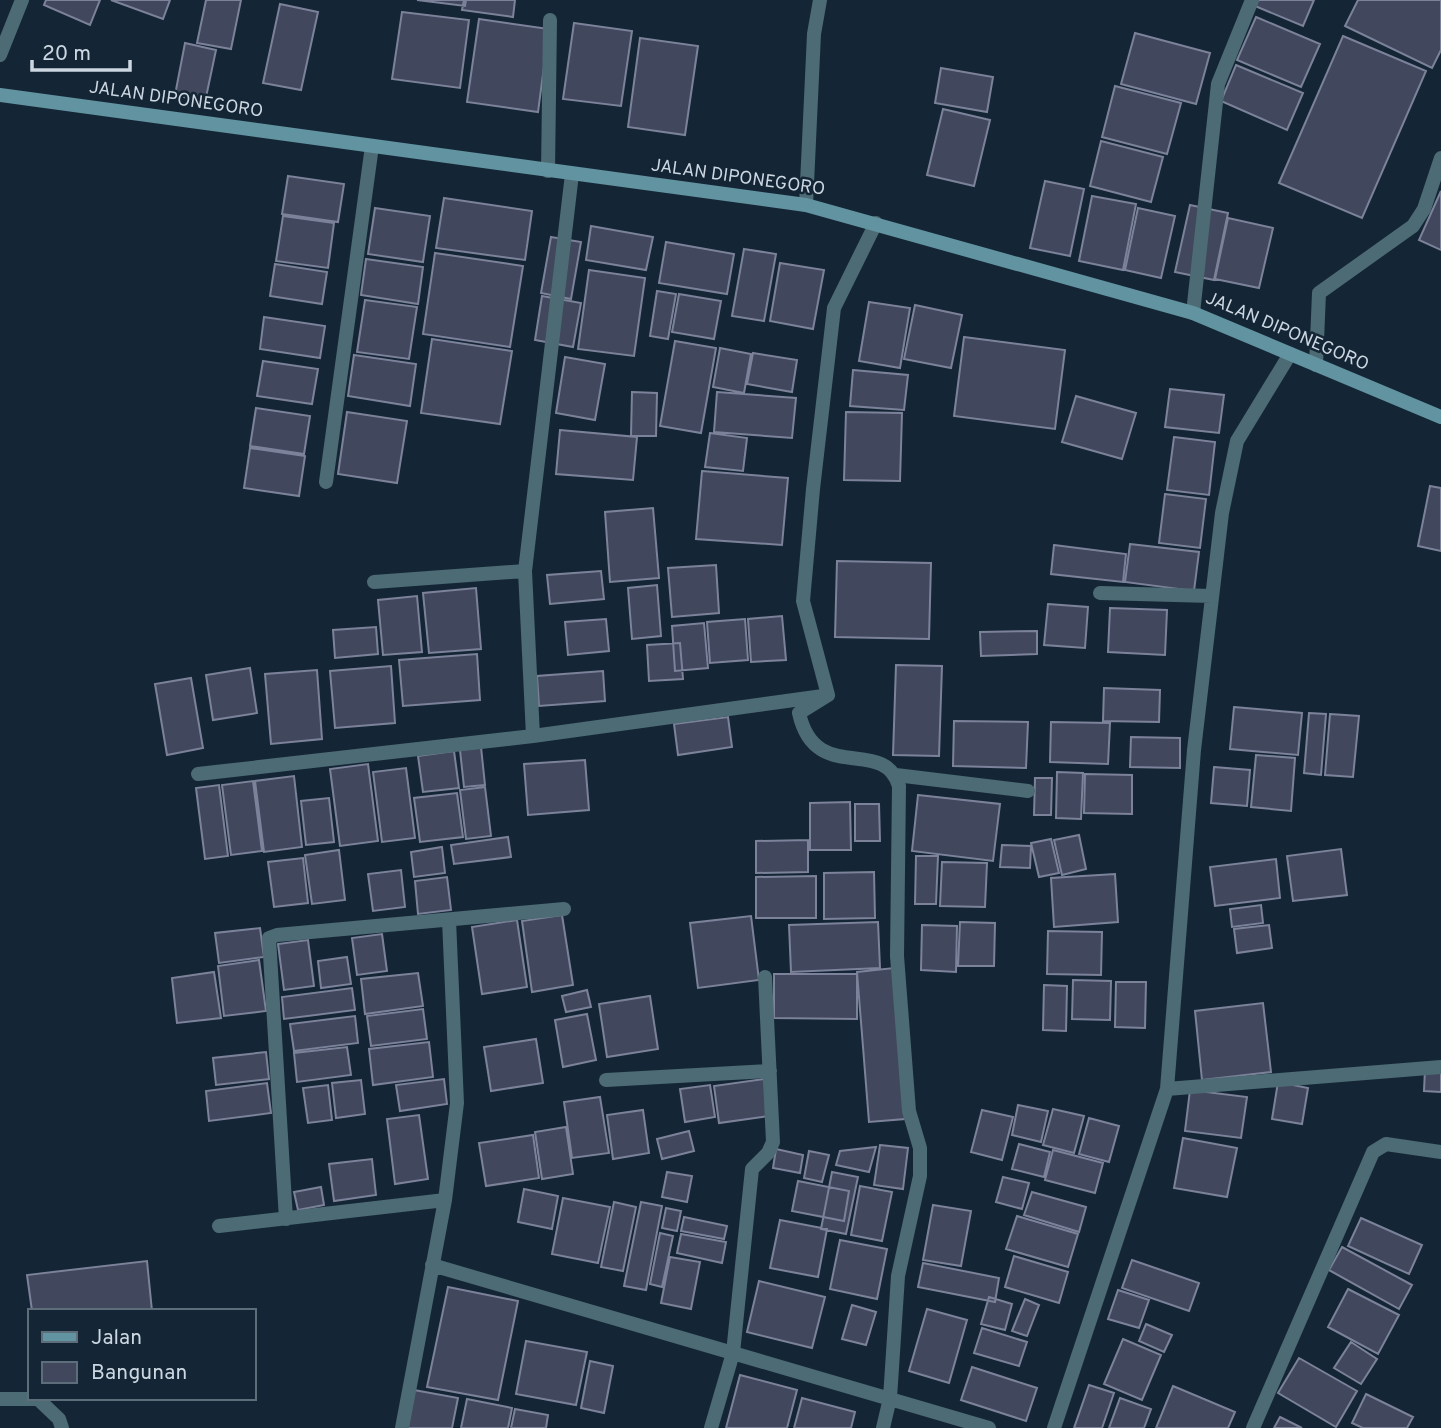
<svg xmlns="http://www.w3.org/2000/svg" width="1441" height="1428" viewBox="0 0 1441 1428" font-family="Overpass,sans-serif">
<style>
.building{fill:#41475d;stroke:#7c829a;stroke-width:2}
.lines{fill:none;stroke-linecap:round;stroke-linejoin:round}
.lane{stroke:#4d6b74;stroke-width:14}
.street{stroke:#4d6b74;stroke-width:14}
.secondary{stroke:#6293a1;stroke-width:14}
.labels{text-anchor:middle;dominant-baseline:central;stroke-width:5;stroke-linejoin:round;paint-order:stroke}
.street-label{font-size:18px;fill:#ccd7e1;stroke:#142635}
</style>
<rect width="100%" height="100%" fill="#142635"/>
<!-- building -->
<path class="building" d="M46,0h54l-10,25 -46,-20z
M111,0h59l-7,19z
M206,0h35l-10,49 -34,-6z
M417,0h49l-1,6z
M464,0h51l-2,17 -51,-7z
M1258,0h56l-11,26 -48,-20z
M1358,0h83v50l-9,18 -87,-42z
M280,4l38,8 -17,78 -38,-7z
M402,12l67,8 -9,68 -68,-9z
M1256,17l64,27 -19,43 -64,-27z
M479,19l70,10 -11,83 -71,-10z
M574,23l58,8 -11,75 -58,-7z
M1135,33l75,20 -14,51 -75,-20z
M1343,36l83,35 -64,147 -83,-35z
M640,38l58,8 -13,89 -57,-8z
M185,43l31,7 -11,52 -30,-7z
M1236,65l67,28 -16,37 -66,-29z
M941,68l52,9 -6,35 -52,-9z
M1115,86l66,17 -14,51 -65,-17z
M943,109l47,11 -16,66 -47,-11z
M1101,141l62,16 -12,45 -61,-16z
M288,176l56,8 -6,38 -56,-8z
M1045,181l39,8 -14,67 -40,-8z
M1441,191v59l-22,-10z
M1092,196l44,8 -13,66 -44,-9z
M444,198l88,13 -7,49 -89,-12z
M1190,205l38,8 -14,67 -39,-8z
M375,208l55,8 -7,46 -55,-8z
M1138,208l37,8 -14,62 -36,-8z
M283,216l51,7 -6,45 -52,-7z
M1228,218l45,10 -14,60 -44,-9z
M591,226l62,11 -7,33 -60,-10z
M551,237l30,5 -10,57 -30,-6z
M666,242l68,12 -7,40 -68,-11z
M744,249l32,5 -12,67 -32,-5z
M435,253l88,13 -13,81 -87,-13z
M366,259l57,8 -5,37 -57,-9z
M780,263l44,7 -11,59 -43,-8z
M275,264l52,8 -5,32 -52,-8z
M589,270l56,8 -11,78 -56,-7z
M657,291l19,3 -8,45 -18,-3z
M679,294l42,7 -7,38 -42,-7z
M542,296l39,7 -8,44 -38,-7z
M365,300l52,7 -8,52 -52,-7z
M869,302l41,6 -10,60 -41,-7z
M915,305l47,10 -11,53 -47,-9z
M264,317l61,9 -5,32 -60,-9z
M964,337l101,13 -10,79 -101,-13z
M432,339l80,12 -12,73 -79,-11z
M675,341l41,7 -15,85 -41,-7z
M720,348l31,6 -7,39 -31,-6z
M753,353l44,7 -5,32 -45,-8z
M354,355l62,9 -6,42 -62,-10z
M565,357l40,7 -10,56 -39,-7z
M263,361l55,8 -6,35 -55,-8z
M853,370l55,5 -4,35 -54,-4z
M1170,389l54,6 -5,38 -54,-6z
M632,392l25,1 -1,43h-25z
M717,392l79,6 -4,40 -78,-6z
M1076,396l60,17 -14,46 -60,-17z
M256,408l54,8 -6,38 -54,-8z
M347,412l60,9 -10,62 -59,-9z
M846,412l56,1 -2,68 -56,-1z
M560,430l77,7 -4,43 -77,-6z
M710,433l37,5 -4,33 -38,-4z
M1174,437l41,5 -6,53 -42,-5z
M250,448l55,8 -6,40 -55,-8z
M702,471l86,7 -6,67 -86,-6z
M1430,486l11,2v63l-23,-5z
M1165,494l41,5 -6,49 -41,-5z
M653,508l6,70 -49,4 -5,-70z
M1130,544l69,8 -5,39 -69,-9z
M1054,545l72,9 -3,28 -72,-8z
M837,561l94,2 -2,76 -94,-2z
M716,565l3,48 -47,4 -4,-49z
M601,571l3,28 -54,5 -3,-29z
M657,585l4,51 -29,3 -4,-51z
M476,588l5,61 -52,4 -6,-60z
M417,596l5,56 -39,3 -5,-55z
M1048,604l40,3 -3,41 -41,-3z
M1110,608l57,2 -2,45 -57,-3z
M782,616l4,44 -35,2 -3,-43z
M606,619l3,32 -41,4 -3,-33z
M745,619l3,41 -38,3 -3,-41z
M704,623l4,45 -33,3 -3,-45z
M376,627l2,27 -43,4 -2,-28z
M1037,631v23l-56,2 -1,-24z
M680,643l3,36 -34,2 -2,-36z
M477,654l3,46 -77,6 -4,-46z
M896,665l46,1 -3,90 -46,-1z
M391,666l4,57 -60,5 -5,-57z
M250,668l7,45 -44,7 -7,-45z
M317,670l5,69 -51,5 -6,-70z
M603,671l2,30 -66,5 -2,-30z
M191,678l12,70 -36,7 -12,-71z
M1104,688l56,2 -1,32 -56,-1z
M1234,707l68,6 -4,42 -68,-6z
M1309,713l17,1 -5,61 -17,-2z
M1330,714l29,2 -6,61 -28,-2z
M728,717l4,30 -54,8 -4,-31z
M954,721l74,1 -2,46 -73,-2z
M1051,722l59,1 -2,41 -58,-2z
M1131,737l49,1v30l-50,-1z
M481,747l4,38 -21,2 -4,-37z
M454,751l5,37 -36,4 -5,-36z
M1256,755l39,3 -4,53 -40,-4z
M585,760l4,50 -61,5 -4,-51z
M368,764l10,77 -38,5 -10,-77z
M1214,767l36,3 -3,36 -36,-3z
M406,768l9,70 -33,4 -9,-70z
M1057,772l26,1 -2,46 -25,-1z
M1085,774l47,1v39l-48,-1z
M294,776l8,71 -38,5 -9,-71z
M1035,778h17l-1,37h-17z
M253,781l9,70 -31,4 -9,-70z
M219,785l9,71 -23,3 -9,-71z
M485,787l6,49 -25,3 -6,-49z
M457,793l6,44 -43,5 -6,-44z
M918,795l82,9 -7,57 -81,-10z
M329,798l5,44 -28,3 -5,-44z
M850,802l1,48h-41v-47z
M855,804h24l1,37h-25z
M1079,835l7,34 -24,6 -8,-35z
M508,837l3,20 -57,7 -3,-19z
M1051,839l8,34 -20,4 -8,-34z
M808,840v32l-52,1v-32z
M1002,845l29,1 -1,22 -30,-1z
M442,847l3,26 -31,4 -3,-25z
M1341,849l6,46 -54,6 -6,-45z
M339,850l6,50 -33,4 -7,-49z
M916,856h22l-2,48h-21z
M303,858l5,45 -34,4 -6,-45z
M1276,859l4,39 -65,8 -5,-39z
M942,862l45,1 -2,44 -45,-1z
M401,870l4,37 -32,4 -5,-37z
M874,872l1,46 -51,1v-46z
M1115,874l3,48 -64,5 -3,-49z
M816,876v42h-60v-41z
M447,877l4,33 -33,4 -3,-33z
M1261,905l2,18 -31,4 -2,-18z
M562,915l11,70 -41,7 -10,-71z
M751,916l8,64 -61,8 -8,-65z
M517,920l10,67 -45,7 -10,-67z
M878,922l2,46 -89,4 -2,-47z
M960,922l35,1 -1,43h-36z
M922,925l35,1 -1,46 -35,-2z
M1269,925l3,23 -35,5 -3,-24z
M260,928l4,29 -45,6 -4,-30z
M1048,931l54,1 -1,43 -54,-1z
M382,934l5,37 -30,4 -5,-37z
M308,940l6,46 -30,4 -6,-46z
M347,957l4,27 -30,4 -3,-27z
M259,960l7,51 -42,5 -6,-50z
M894,968l11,151 -36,3 -12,-150z
M214,972l7,46 -44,5 -5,-45z
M418,973l5,33 -58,8 -4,-35z
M774,974h83v45l-83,-1z
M1073,980l38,1 -1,39 -38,-1z
M1116,982h30l-1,46 -30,-1z
M1044,985l23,1 -1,45 -23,-1z
M352,988l3,22 -71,9 -2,-22z
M587,990l4,17 -25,5 -4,-16z
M650,996l8,53 -51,8 -8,-53z
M1263,1003l8,69 -69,8 -7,-69z
M423,1009l4,30 -56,7 -4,-30z
M587,1014l9,46 -33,7 -8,-47z
M355,1016l3,27 -64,8 -4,-27z
M536,1039l7,44 -52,8 -7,-44z
M429,1042l4,35 -60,8 -4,-36z
M347,1047l4,28 -54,7 -3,-29z
M266,1052l3,27 -53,6 -3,-27z
M1425,1069h16v23l-17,-1z
M444,1079l3,25 -47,7 -4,-26z
M764,1079l5,37 -50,7 -5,-37z
M361,1080l4,34 -29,4 -4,-35z
M1278,1082l30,6 -6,36 -30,-5z
M267,1083l4,30 -62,8 -3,-30z
M328,1085l4,35 -24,3 -5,-35z
M710,1085l5,32 -30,5 -5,-33z
M1190,1090l57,7 -6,41 -56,-7z
M600,1097l9,56 -37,5 -8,-56z
M1018,1105l30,6 -7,31 -29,-7z
M1053,1109l31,7 -10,37 -31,-8z
M643,1110l6,43 -36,6 -6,-44z
M982,1110l31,7 -11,43 -31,-8z
M419,1115l9,64 -33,5 -8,-65z
M1089,1118l30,8 -10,36 -30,-8z
M566,1127l7,47 -31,5 -7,-47z
M689,1131l5,20 -32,8 -5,-20z
M533,1135l6,43 -53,8 -7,-43z
M1183,1138l54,10 -10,49 -53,-9z
M1019,1144l31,8 -6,25 -32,-8z
M880,1145l28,3 -5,41 -29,-4z
M876,1147l-7,25 -33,-7 4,-14z
M776,1149l27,6 -3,18 -27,-5z
M1053,1150l50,13 -8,30 -50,-13z
M809,1151l20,4 -7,27 -18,-4z
M372,1159l4,36 -42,6 -5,-37z
M667,1172l25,4 -5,26 -25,-5z
M832,1172l26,5 -12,57 -25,-5z
M1003,1177l26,6 -7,26 -26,-7z
M798,1181l51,10 -5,30 -52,-10z
M860,1186l32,6 -10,49 -31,-6z
M321,1187l3,18 -26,5 -4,-18z
M524,1189l34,7 -6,33 -34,-7z
M1032,1192l54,15 -7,25 -55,-17z
M563,1198l47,9 -12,56 -46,-9z
M614,1202l22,5 -13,64 -22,-4z
M641,1202l21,4 -16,84 -22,-4z
M933,1205l38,6 -10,55 -38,-6z
M666,1208l15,3 -4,20 -15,-3z
M1017,1216l61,18 -10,33 -62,-18z
M684,1217l43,9 -3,13 -43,-8z
M1361,1218l61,27 -13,29 -61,-28z
M780,1220l47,9 -9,48 -48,-9z
M660,1233l13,3 -11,51 -12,-3z
M681,1234l45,8 -4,21 -45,-10z
M840,1240l47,9 -10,50 -47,-10z
M1342,1247l70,38 -13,24 -70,-39z
M1014,1256l54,16 -9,31 -54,-16z
M670,1257l30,5 -9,47 -30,-6z
M1132,1260l67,23 -10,28 -67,-23z
M147,1261l5,50h-120l-5,-36z
M923,1263l76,15 -4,24 -77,-15z
M759,1281l66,16 -13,51 -65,-16z
M448,1287l70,14 -20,99 -71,-13z
M1348,1289l51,26 -21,39 -50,-27z
M1118,1290l31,10 -10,28 -31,-9z
M989,1297l23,7 -7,26 -24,-6z
M1025,1299l14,6 -12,31 -15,-5z
M852,1305l24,7 -10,33 -24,-6z
M927,1309l40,11 -18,63 -40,-12z
M1146,1324l26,11 -8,17 -25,-11z
M982,1328l45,14 -8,24 -45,-13z
M1123,1339l38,16 -19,45 -38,-16z
M526,1341l61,11 -11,53 -60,-11z
M1351,1342l26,17 -16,25 -27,-16z
M1299,1358l58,33 -21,36 -58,-34z
M590,1361l23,5 -9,47 -23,-5z
M972,1367l65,21 -11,33 -65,-21z
M740,1375l57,15 -10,38h-61z
M1089,1385l25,8 -12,35h-28z
M1173,1386l62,26 -7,16h-72z
M414,1390l44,8 -6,30h-45z
M1366,1394l47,23 -6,11h-44l-11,-5z
M802,1398l53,14 -4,16h-57z
M1120,1398l31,11 -7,19h-35z
M467,1399l45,9 -4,20h-47z
M515,1409l33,6 -2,13h-35z
M1280,1417l22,11h-28z"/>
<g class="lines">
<!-- lane -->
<path class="lane" d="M1316,365l3,-72 94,-67 11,-17 17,-51"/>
<!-- street -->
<path class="street" d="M0,55l22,-55
M548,171l2,-151
M572,174l-47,397 8,165 290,-40
M806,205l8,-171 6,-34
M876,223l-42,85 -21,181 -10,112 25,94 -29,18c16,73 85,22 100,73l-2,170 12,155 11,37v28l-22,100 -8,122 -7,30
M1193,313l25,-229 34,-84
M326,482l46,-336
M374,582l151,-11
M1100,593l112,3
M198,774l335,-38
M896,775l132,16
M606,1080l164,-9
M1167,1089l274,-22
M286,1219l-17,-281 8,-3 287,-26
M219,1226l226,-26
M432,1265l557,163
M0,1399h38l21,20 3,9
M402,1428l43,-228 12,-97 -8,-183
M711,1428l22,-75 19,-184 16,-16 5,-11 -8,-165
M1054,1428l113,-339 27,-339 28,-237 15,-72 53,-87
M1253,1428l120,-276 13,-8 55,8"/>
<!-- secondary -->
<path class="secondary" d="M0,95l806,110 387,108 248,104"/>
</g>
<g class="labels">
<!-- street labels -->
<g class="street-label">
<text transform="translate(176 100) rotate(8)">JALAN DIPONEGORO</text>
<text transform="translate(738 178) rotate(8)">JALAN DIPONEGORO</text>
<text transform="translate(1287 332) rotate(23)">JALAN DIPONEGORO</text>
</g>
</g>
<!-- legend -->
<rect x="28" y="1309" width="228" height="91" fill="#142635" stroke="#5e6d7a" stroke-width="2"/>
<rect x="42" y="1332" width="35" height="10" fill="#6293a1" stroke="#5e6d7a" stroke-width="2"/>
<text x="91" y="1344" font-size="21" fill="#ccd7e1">Jalan</text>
<rect x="42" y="1362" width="35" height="21" fill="#41475d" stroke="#5e6d7a" stroke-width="2"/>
<text x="91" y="1379" font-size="21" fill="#ccd7e1">Bangunan</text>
<!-- scale -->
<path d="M32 60v10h98v-10" fill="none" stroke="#ccd7e1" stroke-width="3.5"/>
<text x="42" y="60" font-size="21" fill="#ccd7e1" stroke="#142635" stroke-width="5" paint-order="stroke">20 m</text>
</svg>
